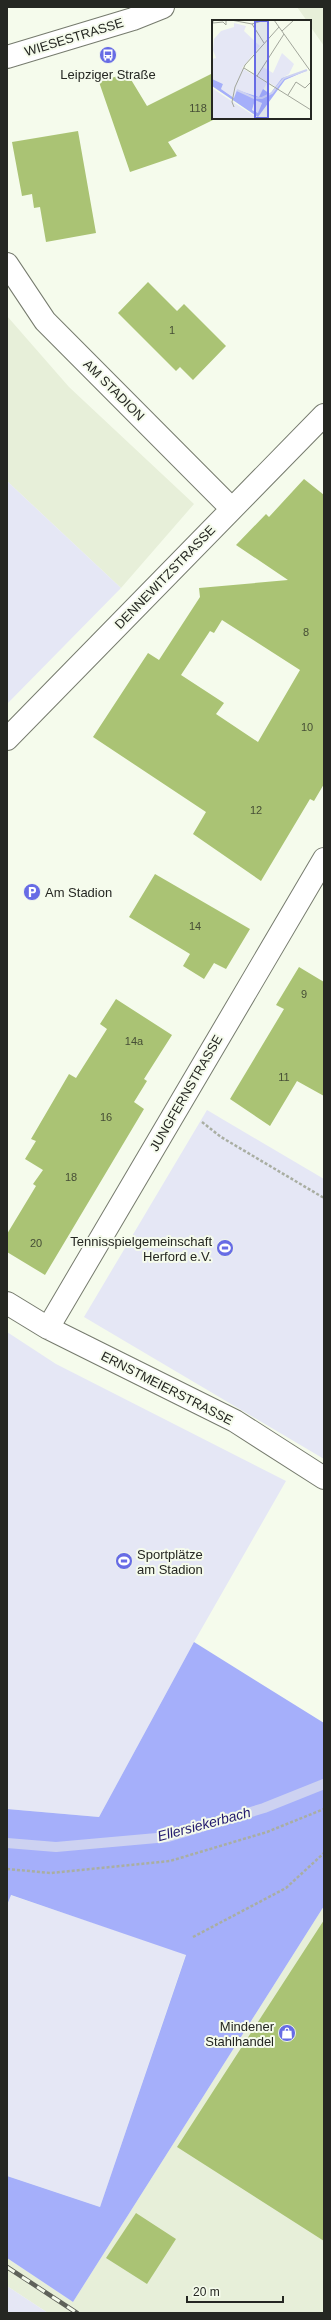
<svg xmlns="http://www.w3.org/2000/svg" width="331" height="2320" viewBox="0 0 331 2320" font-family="Arial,sans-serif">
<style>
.built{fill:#e7efd9}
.green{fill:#e5e7f5}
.forest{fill:#a5affa}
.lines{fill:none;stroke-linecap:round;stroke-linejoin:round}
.stream{stroke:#cdd2f1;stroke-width:10}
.building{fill:#aac374;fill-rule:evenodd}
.minor-casing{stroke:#767b6e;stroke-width:24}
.path{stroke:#a9aea2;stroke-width:2.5;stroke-dasharray:3 2;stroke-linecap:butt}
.minor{stroke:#fff;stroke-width:22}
.rail-casing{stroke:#5f625a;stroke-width:4.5}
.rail{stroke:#f5fbec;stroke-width:3;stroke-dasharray:9;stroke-linecap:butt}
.labels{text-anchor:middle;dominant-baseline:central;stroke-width:4;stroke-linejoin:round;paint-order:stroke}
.number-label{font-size:11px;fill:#464e36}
.street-label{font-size:13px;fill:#252722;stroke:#f5fbec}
.poi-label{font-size:13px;fill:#252722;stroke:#f5fbec;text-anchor:start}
.water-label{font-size:14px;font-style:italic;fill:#221a6e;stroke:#f5fbec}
.inset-river{fill:none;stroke:#cdd2f1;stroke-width:2}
.inset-road{fill:none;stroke:#a2a69b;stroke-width:1}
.view{fill:#676ce5;fill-opacity:0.15;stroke:#676ce5;stroke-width:2}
.inset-edge{fill:none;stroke:#252722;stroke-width:2}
</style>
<rect width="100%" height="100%" fill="#f5fbec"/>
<!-- built -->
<path class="built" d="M297,7h27v39l-14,-20v-5h-3z
M7,316l62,71 125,117 -73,84 -114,-107z
M324,1906v407h-276l-41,-27v-28l66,44z"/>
<!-- green -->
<path class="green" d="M7,481l114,107 -114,116z
M207,1110l117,69v280l-240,-142z
M7,1332l49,32 230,117 -92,161 -95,175 -92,-8z
M10,1895l176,59 -86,253 -93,-31v-271z
M7,2286l41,27h-41z"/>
<!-- forest -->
<path class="forest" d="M194,1642l130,81v183l-251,396 -66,-44v-82l93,31 86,-252 -175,-60 -4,10v-96l92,8z"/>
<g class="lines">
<!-- stream -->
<path class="stream" d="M7,1843l49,4 112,-10 96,-29 60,-24"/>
</g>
<!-- building -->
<path class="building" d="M127,73l20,33 66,-33v47l-45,22 9,14 -47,16 -31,-90z
M78,131l18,102 -50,9 -6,-35 -6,1 -2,-14 -10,2 -10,-54z
M148,282l29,29 7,-7 42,42 -33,34 -13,-13 -4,4 -58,-58z
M304,479l20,16v289l-10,17 -4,-2 -49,82 -68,-47 13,-22 -113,-75 55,-84 11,7 41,-63 -1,-9 89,-8 -52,-35 30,-31 3,3zM222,620l78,50 -42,72 -42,-28 8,-11 -43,-28 29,-44 4,2z
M155,874l95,55 -24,40 -12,-6 -10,16 -21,-13 7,-12 -61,-37z
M299,967l25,15v114l-27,-15 -27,45 -40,-27 54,-90 -8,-4z
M116,999l56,36 -28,44 3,2 -13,21 10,7 -99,166 -38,-23v-18l29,-48 -3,-2 10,-14 -18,-11 11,-18 -5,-2 38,-65 7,4 31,-49 -7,-5z
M324,1920v321l-147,-94z
M136,2213l40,26 -29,45 -41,-26z"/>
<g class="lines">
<!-- minor casing -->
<g class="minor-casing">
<path id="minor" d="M7,57l126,-38 30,-12
M7,264l38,57 187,188
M7,739l317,-324
M7,1303l41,25 187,93 89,57
M48,1328l276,-469"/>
</g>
<!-- path -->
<path class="path" d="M202,1122l19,15 103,61
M7,1869l44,4 119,-12 97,-29 57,-23
M193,1937l93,-49 38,-35"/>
<!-- minor -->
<use href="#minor" class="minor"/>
<!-- rail casing -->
<g class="rail-casing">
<path id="rail" d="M7,2267l70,46"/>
</g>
<!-- rail -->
<use href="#rail" class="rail"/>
</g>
<!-- icons -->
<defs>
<g id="bus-disc" transform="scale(0.9)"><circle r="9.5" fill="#676ce5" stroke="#f5fbec"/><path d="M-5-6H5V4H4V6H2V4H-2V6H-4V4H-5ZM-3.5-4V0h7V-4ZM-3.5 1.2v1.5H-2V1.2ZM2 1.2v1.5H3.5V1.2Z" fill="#fff"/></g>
<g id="parking-disc" transform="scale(0.9)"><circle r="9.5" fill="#676ce5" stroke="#f5fbec"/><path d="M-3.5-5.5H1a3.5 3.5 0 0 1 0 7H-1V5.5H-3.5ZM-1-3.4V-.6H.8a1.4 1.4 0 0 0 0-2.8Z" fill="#fff"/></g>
<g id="stadium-disc" transform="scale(0.9)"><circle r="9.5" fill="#676ce5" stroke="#f5fbec"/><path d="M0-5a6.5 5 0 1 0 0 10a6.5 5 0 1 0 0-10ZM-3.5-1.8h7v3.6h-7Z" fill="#fff"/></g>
<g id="shop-disc" transform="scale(0.9)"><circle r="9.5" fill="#676ce5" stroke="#f5fbec"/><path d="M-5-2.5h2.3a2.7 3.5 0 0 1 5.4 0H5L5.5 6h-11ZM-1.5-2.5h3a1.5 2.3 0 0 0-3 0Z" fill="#fff"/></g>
</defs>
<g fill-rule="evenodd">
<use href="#bus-disc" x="108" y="55"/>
<use href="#parking-disc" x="32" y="892"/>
<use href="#stadium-disc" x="225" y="1248"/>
<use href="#stadium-disc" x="124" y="1561"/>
<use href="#shop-disc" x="287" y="2033"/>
</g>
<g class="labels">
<!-- number labels -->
<g class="number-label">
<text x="198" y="108">118</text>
<text x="172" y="330">1</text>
<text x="306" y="632">8</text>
<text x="307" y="727">10</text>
<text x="256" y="810">12</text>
<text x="195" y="926">14</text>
<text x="304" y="994">9</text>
<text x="134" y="1041">14a</text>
<text x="284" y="1077">11</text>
<text x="106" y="1117">16</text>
<text x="71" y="1177">18</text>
<text x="36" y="1243">20</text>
</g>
<!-- street labels -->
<g class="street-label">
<text transform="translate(74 37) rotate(-17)">WIESESTRASSE</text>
<text transform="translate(114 390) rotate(45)">AM STADION</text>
<text transform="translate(165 577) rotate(-46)">DENNEWITZSTRASSE</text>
<text transform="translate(186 1093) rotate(-60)">JUNGFERNSTRASSE</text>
<text transform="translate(167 1388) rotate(27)">ERNSTMEIERSTRASSE</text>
</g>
<!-- poi labels -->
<g class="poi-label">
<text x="108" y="74" text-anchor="middle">Leipziger Straße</text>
<text x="45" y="892">Am Stadion</text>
<text x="212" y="1241" text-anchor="end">Tennisspielgemeinschaft<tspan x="212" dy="15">Herford e.V.</tspan></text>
<text x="137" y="1554">Sportplätze<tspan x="137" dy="15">am Stadion</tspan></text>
<text x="274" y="2026" text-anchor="end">Mindener<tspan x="274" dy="15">Stahlhandel</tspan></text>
</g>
<!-- water labels -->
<g class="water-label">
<text transform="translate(204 1824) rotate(-15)">Ellersiekerbach</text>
</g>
</g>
<!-- overview -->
<g transform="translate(212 20)">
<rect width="99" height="99" fill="#f5fbec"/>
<path d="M22,3l12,3 -2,5 16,15 -18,22 25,15 -8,14 -22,-7 -2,8 -14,-9 2,-5 -11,-5v-20l4,-1 -3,-8 1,-11 7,-8 13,-4zM70,33l12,11 -5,10 -7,4 -6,9 -18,-11 5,-9 10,6zM0,68l21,14 26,17h-47zM43,80l7,2 -3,11 -7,-3z" fill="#e5e7f5"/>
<path d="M96,50l-23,10 -27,37 -46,-31v-7l11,5 -2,5 13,9 3,-8 22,7 4,-8 7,5 12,-16zM43,80l7,3 -4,10 -6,-3z" fill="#a5affa" fill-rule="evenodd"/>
<path class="inset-river" d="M25,70l17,8h8l10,-5 12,-15 23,-8"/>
<path class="inset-road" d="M1,0v3l10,-1 3,3v-5M19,0l21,4 13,-4M62,0l37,52M40,4l12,19M70,11l12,-11M32,48l67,42M45,56l27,-42M76,75l8,-13 9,6 6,-6M22,87l-2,-5 3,-15 10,-22 34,-38"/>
<path class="view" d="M43,1h13v97h-13z"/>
<rect width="99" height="99" class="inset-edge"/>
</g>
<!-- border -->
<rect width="331" height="2320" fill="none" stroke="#252722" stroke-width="16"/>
<!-- scale -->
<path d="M187 2296v6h96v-6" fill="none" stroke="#252722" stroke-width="2"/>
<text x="193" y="2296" font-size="12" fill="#252722" stroke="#f5fbec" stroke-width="3" paint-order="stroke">20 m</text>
</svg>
